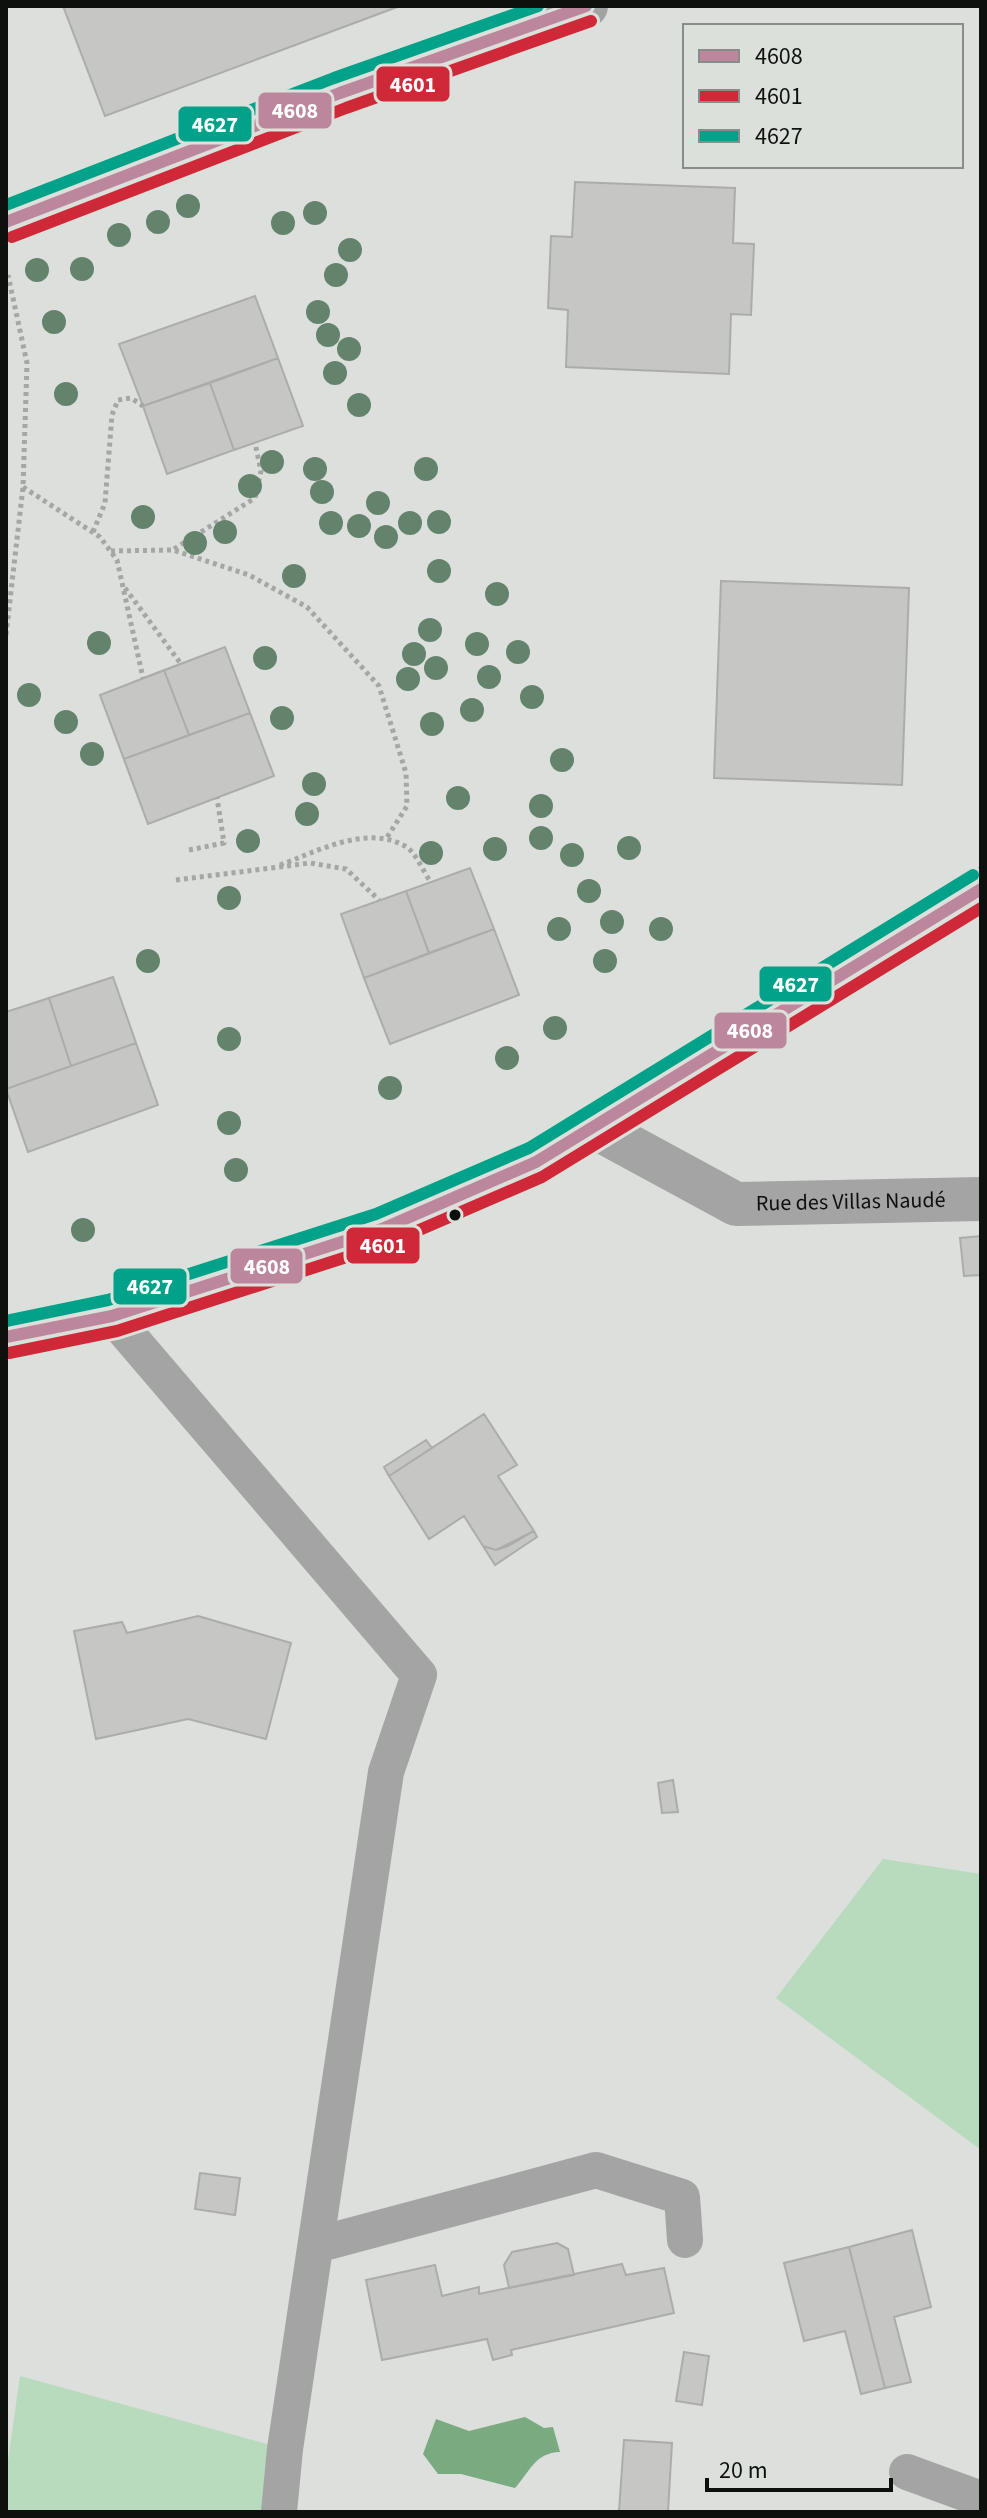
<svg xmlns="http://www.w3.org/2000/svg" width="987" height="2518" viewBox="0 0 987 2518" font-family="'Source Sans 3',sans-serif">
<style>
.green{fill:#b7dbbc}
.water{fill:#79aa80}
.building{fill:#c6c6c5;stroke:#acacac;stroke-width:2}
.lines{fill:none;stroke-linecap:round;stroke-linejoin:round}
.path{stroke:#a5a6a5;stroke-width:5;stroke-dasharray:4 4;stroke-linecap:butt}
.lane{stroke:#a4a4a4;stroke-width:36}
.street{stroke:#a4a4a4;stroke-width:44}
.secondary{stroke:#a2a4a2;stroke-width:44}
.bus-1-casing{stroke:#dbe0db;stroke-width:18}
.bus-2-casing{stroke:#dbe0db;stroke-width:18}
.bus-3-casing{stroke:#dbe0db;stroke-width:18}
.bus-1{stroke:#bc869c;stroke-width:12}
.bus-2{stroke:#cf2939;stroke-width:12}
.bus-3{stroke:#01a289;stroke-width:12}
.tree{fill:#64836c}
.bus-dot{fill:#0e100e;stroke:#dbe0db;stroke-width:3}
.labels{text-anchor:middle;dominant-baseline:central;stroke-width:8;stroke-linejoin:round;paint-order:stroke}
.street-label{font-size:22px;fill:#0e100e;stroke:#dbe0db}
.line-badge{stroke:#dbe0db;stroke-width:3}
.badge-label{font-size:22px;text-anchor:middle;font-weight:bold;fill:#fff}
</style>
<rect width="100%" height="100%" fill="#dcdfdc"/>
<!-- green -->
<path class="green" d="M883,1859l98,15v276l-205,-152z
M20,2376l265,73 -6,63h-273v-37z"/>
<!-- water -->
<path class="water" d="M525,2417l19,11 9,-1 7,25c-25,1 -29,18 -45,36l-54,-14h-23l-15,-20 13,-35 33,12z"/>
<!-- building -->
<path class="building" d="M63,6h337l-295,110z
M575,182l160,6 -2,55 21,1 -3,71 -20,-1 -2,60 -163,-7 2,-57 -20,-2 3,-72 21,1z
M255,296l23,62 -135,48 -24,-62z
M278,358l25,68 -69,24 -24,-67z
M210,383l24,67 -67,24 -24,-68z
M721,581l188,7 -7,197 -188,-7z
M225,647l25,66 -61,22 -25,-65z
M225,647l49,129 -126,48 -48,-129z
M164,670l25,65 -65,24 -24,-64z
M250,713l24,63 -126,48 -24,-65z
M470,868l24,61 -65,24 -23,-62z
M406,891l23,62 -65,25 -23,-64z
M494,929l25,66 -129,49 -26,-66z
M113,977l23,66 -65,23 -22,-68z
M49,998l22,68 -65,23v-77z
M136,1043l22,62 -130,47 -22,-63z
M981,1236v39l-17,1 -4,-38z
M484,1414l33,51 -19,11 36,55 -38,19 -13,-4 -19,-30 -35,23 -40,-63z
M426,1440l6,8 -43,28 -5,-9z
M534,1531l3,6 -42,28 -12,-19 13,4 12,-4z
M198,1616l93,27 -25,96 -78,-20 -92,20 -22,-108 48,-9 5,11z
M673,1780l5,32 -16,1 -4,-30z
M200,2173l40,5 -5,37 -40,-6z
M912,2230l19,77 -37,10 17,65 -26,6 -36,-141z
M557,2243l11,6 6,26 -65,13 -5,-23 8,-13z
M849,2247l36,141 -24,6 -16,-63 -41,10 -20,-78z
M622,2264l4,11 38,-7 10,45 -163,37 1,5 -19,5 -6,-21 -105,21 -16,-80 69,-15 7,31 37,-9v7z
M684,2352l25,4 -7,49 -26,-4z
M624,2440l48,3 -4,69 -49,-1z"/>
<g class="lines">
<!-- path -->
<path class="path" d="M23,487l77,50 17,23 26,118
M93,532l12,-29 7,-88 6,-15 13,-2 12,8
M174,549l81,-51 6,-27 -6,-28
M111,551l62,-1 76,25 58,32 72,79 27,87 1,33 -21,33
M125,588l56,76
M6,635l17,-148 4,-124 -19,-88
M189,850l35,-7 -7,-45
M280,865c36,-13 86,-41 125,-19 10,5 18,25 25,35
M176,880l134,-17 36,6 33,31"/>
<!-- lane -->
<path class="lane" d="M112,1316l307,359 -33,97 -101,677 -6,63
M316,2245l280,-75 86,27 3,43
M907,2472l74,27"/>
<!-- street -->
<path class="street" id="s1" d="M596,1128l140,76 245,-5"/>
<!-- secondary -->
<path class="secondary" d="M6,222l334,-129 246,-87
M6,1337l106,-21 270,-87 154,-67 445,-273"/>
<!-- bus-1 casing -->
<g class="bus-1-casing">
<path id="bus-1" d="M6,222l334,-129 246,-87
M6,1337l106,-21 270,-87 154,-67 445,-273"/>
</g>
<!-- bus-2 casing -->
<g class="bus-2-casing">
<path id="bus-2" d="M12,237l334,-129 245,-87
M9,1353l108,-22 270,-87 155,-67 439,-269"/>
</g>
<!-- bus-3 casing -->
<g class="bus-3-casing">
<path id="bus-3" d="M6,205l328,-127 204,-72
M6,1321l102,-21 268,-86 153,-66 444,-273"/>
</g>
<!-- bus-1 -->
<use href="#bus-1" class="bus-1"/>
<!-- bus-2 -->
<use href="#bus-2" class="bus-2"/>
<!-- bus-3 -->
<use href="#bus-3" class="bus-3"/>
</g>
<!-- trees -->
<g class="tree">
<circle cx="188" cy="206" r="12"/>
<circle cx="315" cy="213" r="12"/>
<circle cx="158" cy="222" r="12"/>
<circle cx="283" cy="223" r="12"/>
<circle cx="119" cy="235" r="12"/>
<circle cx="350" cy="250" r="12"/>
<circle cx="82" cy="269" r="12"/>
<circle cx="37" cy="270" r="12"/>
<circle cx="336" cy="275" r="12"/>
<circle cx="318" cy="312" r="12"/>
<circle cx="54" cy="322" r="12"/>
<circle cx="328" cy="335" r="12"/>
<circle cx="349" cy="349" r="12"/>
<circle cx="335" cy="373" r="12"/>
<circle cx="66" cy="394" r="12"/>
<circle cx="359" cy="405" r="12"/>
<circle cx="272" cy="462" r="12"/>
<circle cx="315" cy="469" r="12"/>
<circle cx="426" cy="469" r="12"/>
<circle cx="250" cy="486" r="12"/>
<circle cx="322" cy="492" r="12"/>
<circle cx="378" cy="503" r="12"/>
<circle cx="143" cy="517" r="12"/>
<circle cx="439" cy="522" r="12"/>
<circle cx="331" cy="523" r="12"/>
<circle cx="410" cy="523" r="12"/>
<circle cx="359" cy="526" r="12"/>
<circle cx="225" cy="532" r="12"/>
<circle cx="386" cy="537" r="12"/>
<circle cx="195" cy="543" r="12"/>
<circle cx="439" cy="571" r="12"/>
<circle cx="294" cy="576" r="12"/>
<circle cx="497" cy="594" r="12"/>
<circle cx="430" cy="630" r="12"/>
<circle cx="99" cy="643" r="12"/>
<circle cx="477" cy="644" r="12"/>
<circle cx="518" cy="652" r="12"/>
<circle cx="414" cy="654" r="12"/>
<circle cx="265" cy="658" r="12"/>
<circle cx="436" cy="668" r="12"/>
<circle cx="489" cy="677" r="12"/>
<circle cx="408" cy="679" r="12"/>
<circle cx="29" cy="695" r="12"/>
<circle cx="532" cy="697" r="12"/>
<circle cx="472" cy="710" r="12"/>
<circle cx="282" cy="718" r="12"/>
<circle cx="66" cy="722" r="12"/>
<circle cx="432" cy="724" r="12"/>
<circle cx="92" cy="754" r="12"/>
<circle cx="562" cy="760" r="12"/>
<circle cx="314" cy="784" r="12"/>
<circle cx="458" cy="798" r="12"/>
<circle cx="541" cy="806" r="12"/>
<circle cx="307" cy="814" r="12"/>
<circle cx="541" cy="838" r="12"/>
<circle cx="248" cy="841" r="12"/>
<circle cx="629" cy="848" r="12"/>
<circle cx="495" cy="849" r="12"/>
<circle cx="431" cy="853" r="12"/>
<circle cx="572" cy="855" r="12"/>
<circle cx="589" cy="891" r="12"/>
<circle cx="229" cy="898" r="12"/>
<circle cx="612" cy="922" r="12"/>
<circle cx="559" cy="929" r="12"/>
<circle cx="661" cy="929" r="12"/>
<circle cx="148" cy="961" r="12"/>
<circle cx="605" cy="961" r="12"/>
<circle cx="555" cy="1028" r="12"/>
<circle cx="229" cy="1039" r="12"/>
<circle cx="507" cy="1058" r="12"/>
<circle cx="390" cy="1088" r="12"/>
<circle cx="229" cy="1123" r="12"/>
<circle cx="236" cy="1170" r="12"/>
<circle cx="83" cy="1230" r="12"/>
</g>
<!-- markers -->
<circle class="bus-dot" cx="455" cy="1215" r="7"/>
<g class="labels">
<!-- street labels -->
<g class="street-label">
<text stroke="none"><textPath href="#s1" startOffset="274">Rue des Villas Naudé</textPath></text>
</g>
</g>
<g class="line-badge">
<rect x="375" y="65" width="76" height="38" rx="8" fill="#cf2939"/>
<rect x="257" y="91" width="76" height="39" rx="8" fill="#bc869c"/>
<rect x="177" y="105" width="76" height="38" rx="8" fill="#01a289"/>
<rect x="758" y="965" width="75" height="38" rx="8" fill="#01a289"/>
<rect x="713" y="1011" width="75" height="39" rx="8" fill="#bc869c"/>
<rect x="345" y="1226" width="76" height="39" rx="8" fill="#cf2939"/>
<rect x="229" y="1247" width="75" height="38" rx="8" fill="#bc869c"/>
<rect x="112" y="1267" width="76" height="39" rx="8" fill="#01a289"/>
</g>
<g class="badge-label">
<text x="413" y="92">4601</text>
<text x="295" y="118">4608</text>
<text x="215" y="132">4627</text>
<text x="796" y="992">4627</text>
<text x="750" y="1038">4608</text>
<text x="383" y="1253">4601</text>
<text x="267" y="1274">4608</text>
<text x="150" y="1294">4627</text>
</g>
<!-- border -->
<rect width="987" height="2518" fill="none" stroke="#0e100e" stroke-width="16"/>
<!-- legend -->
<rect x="683" y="24" width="280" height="144" fill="#dbe0db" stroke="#898d89" stroke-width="2"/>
<rect x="699" y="50" width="40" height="12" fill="#bc869c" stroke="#898d89" stroke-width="2"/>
<text x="755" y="64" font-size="24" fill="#0e100e">4608</text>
<rect x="699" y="90" width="40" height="12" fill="#cf2939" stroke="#898d89" stroke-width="2"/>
<text x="755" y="104" font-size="24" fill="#0e100e">4601</text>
<rect x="699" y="130" width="40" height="12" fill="#01a289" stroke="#898d89" stroke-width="2"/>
<text x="755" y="144" font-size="24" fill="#0e100e">4627</text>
<!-- scale -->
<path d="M707 2478v12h184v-12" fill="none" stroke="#0e100e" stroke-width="4"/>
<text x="719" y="2478" font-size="24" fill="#0e100e" stroke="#dbe0db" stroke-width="6" paint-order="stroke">20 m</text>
</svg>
